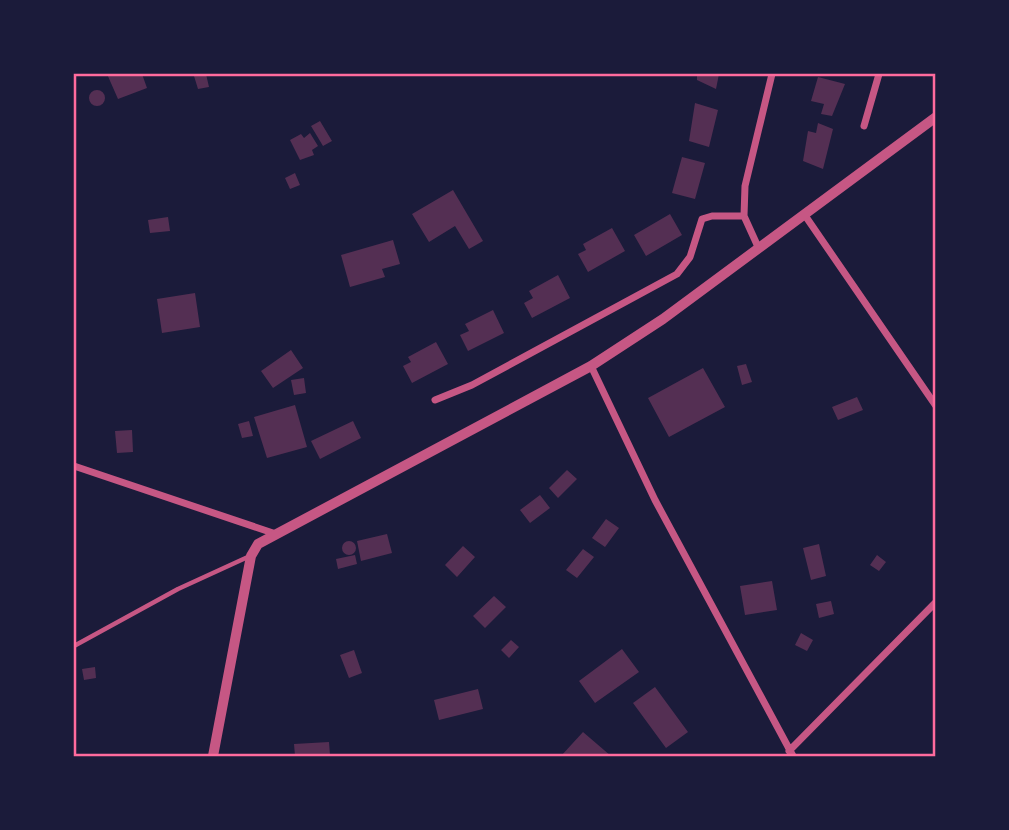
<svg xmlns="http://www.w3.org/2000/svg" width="1009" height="830" viewBox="0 0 1009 830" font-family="Lato,sans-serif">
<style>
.building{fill:#542f53}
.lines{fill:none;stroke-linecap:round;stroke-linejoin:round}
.service{stroke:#c65784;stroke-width:4.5}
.minor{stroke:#c65784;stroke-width:7}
.tertiary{stroke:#c65784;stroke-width:10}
.neatline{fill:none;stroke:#ff6b9d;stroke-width:2.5}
</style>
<rect width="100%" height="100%" fill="#1b1b3a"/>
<!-- building -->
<path class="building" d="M107,74h35l5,14 -29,11z
M206,74l3,13 -11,2 -4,-13z
M697,74h22l-3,15 -19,-9z
M818,77l27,7 -13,32 -11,-2 3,-10 -13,-3z
M89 98a8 8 0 1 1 16 0a8 8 0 1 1-16 0Z
M695,103l23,7 -9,37 -20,-6z
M320,121l12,20 -9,5 -12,-20z
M818,123l15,6 -10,40 -20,-8 5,-30 8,2z
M310,133l8,13 -6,4 2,5 -14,5 -10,-20 11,-6 3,4z
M682,157l23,6 -10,36 -23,-6z
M295,173l5,12 -10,4 -5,-11z
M453,190l30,51 -14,8 -14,-23 -26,16 -17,-28z
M670,214l12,21 -36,21 -12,-21z
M168,217l2,14 -20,2 -2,-13z
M612,228l13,23 -37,21 -10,-18 8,-4 -3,-6z
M393,240l7,24 -18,5 3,8 -35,10 -9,-32z
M558,275l12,23 -38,20 -8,-15 9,-5 -4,-7z
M195,293l5,34 -38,6 -5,-34z
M493,310l11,23 -36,18 -8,-16 9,-4 -4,-7z
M436,342l12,22 -36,19 -9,-17 8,-4 -3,-5z
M291,350l12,18 -30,20 -12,-17z
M746,364l6,18 -10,3 -5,-19z
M703,368l22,39 -56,30 -21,-39z
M304,378l2,15 -12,2 -3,-15z
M857,397l6,13 -25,10 -6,-13z
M295,405l12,42 -40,11 -13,-41z
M249,421l4,15 -11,2 -4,-14z
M353,421l8,17 -41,21 -9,-18z
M132,430l1,22 -16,1 -2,-22z
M567,470l10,9 -19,19 -9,-10z
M540,495l10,13 -20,15 -10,-13z
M606,519l13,9 -14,19 -13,-9z
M387,534l5,19 -31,8 -4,-20z
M342 548a7 7 0 1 1 14 0a7 7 0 1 1-14 0Z
M819,544l7,32 -15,4 -8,-32z
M463,546l12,11 -18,20 -12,-12z
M583,549l11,8 -17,21 -11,-8z
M355,555l2,9 -19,5 -2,-10z
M877,555l9,7 -7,9 -9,-6z
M772,581l5,29 -32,5 -5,-29z
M494,596l12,11 -21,21 -12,-12z
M831,601l3,13 -15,4 -3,-14z
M801,633l12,7 -6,11 -12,-6z
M511,640l8,7 -10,11 -8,-8z
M622,649l17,23 -44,31 -16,-22z
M354,650l8,23 -13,5 -9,-23z
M95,667l1,11 -12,2 -2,-11z
M655,687l33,45 -22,16 -33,-45z
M478,689l5,20 -44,11 -5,-20z
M583,732l28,24h-50z
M329,742l1,13 -35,1 -1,-12z"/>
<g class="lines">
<!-- service -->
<path class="service" d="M74,646l104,-57 72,-33"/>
<!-- minor -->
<path class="minor" d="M864,126l15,-52
M804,214l132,192
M759,249l-15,-33 1,-30 27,-112
M591,366l64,134 138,256
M435,400l37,-15 205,-111 13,-17 12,-38 10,-3h32
M74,466l202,68
M789,751l147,-149"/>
<!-- tertiary -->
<path class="tertiary" d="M213,756l38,-200 7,-12 333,-178 72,-47 273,-202"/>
</g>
<!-- border -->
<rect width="1009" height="830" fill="none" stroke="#1b1b3a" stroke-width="150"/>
<rect x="75" y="75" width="859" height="680" class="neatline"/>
</svg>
